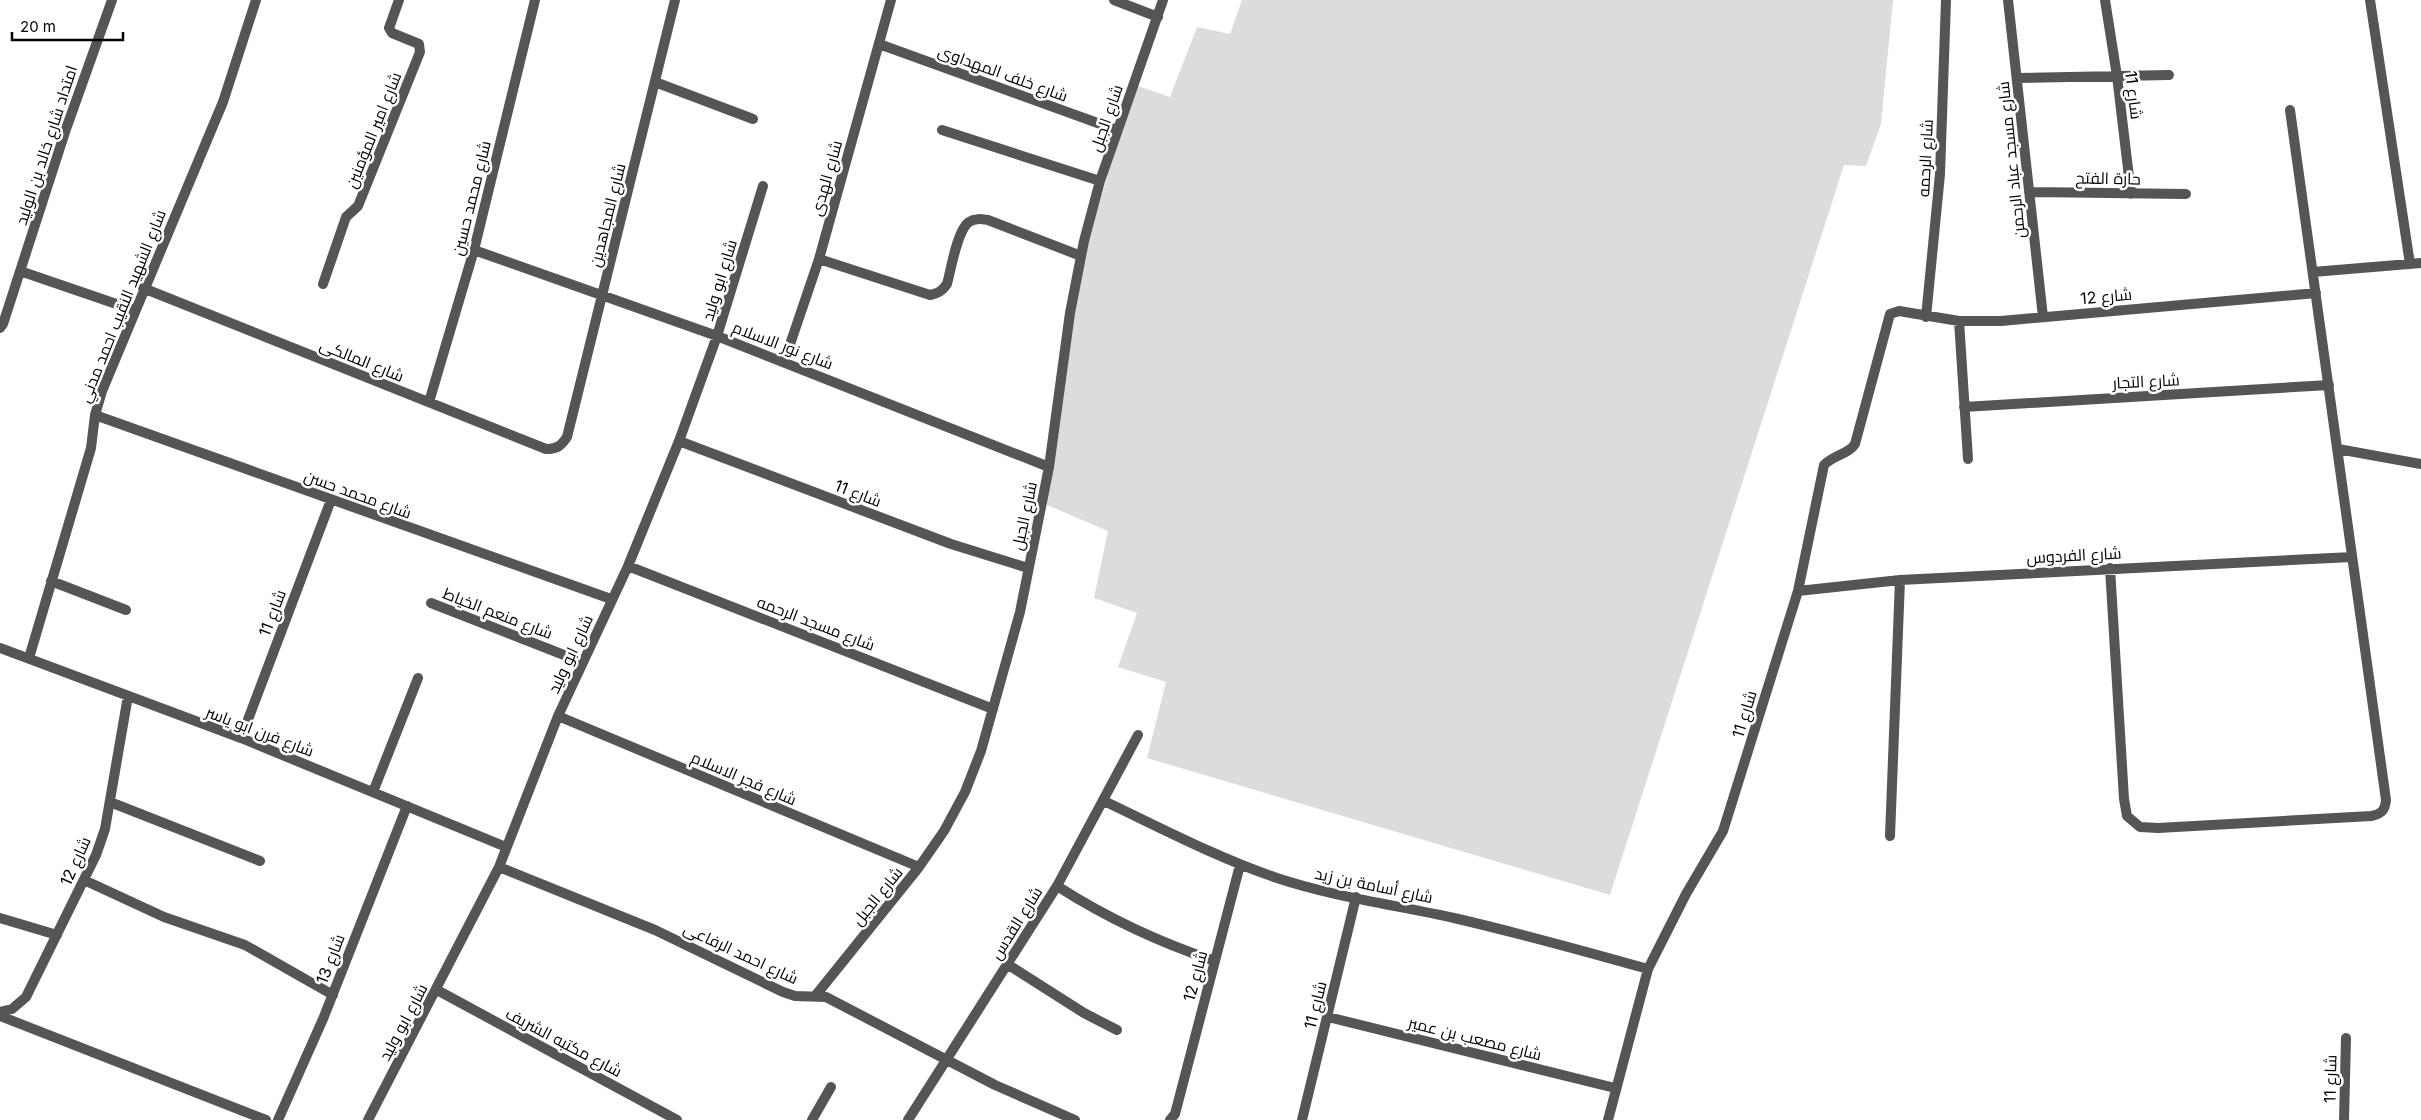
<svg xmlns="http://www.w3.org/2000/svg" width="2421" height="1120" viewBox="0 0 2421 1120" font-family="Inter,Cairo,sans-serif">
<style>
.green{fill:#dcdcdc}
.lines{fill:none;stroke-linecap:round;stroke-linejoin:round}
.street{stroke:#555;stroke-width:10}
.labels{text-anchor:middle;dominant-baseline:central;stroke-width:5;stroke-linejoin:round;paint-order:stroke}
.street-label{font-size:16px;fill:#000;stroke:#fff}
</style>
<rect width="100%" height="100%" fill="#fff"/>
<!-- green -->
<path class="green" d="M1242,0h651l-12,124 -15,42 -22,-1 -234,730 -463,-137 19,-76 -48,-15 19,-54 -43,-15 14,-67 -68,-29 35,-218 60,-199 35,12 27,-70 33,7z"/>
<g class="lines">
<!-- street -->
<path class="street" d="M1114,0l44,17
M2008,0l35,317
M2105,0l12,76 14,118
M2370,0l40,264
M879,44l238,86
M2017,78l152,-3
M655,82l98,37
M942,130l158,51
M2029,192l157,2
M474,250l243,86 332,131
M819,259l111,36c9,-2 12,-4 17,-11 4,-14 10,-54 22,-62 6,-4 12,-3 19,-2l93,36
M20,271l114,39
M2313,272l108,-9
M323,284l23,-67 12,-11 62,-154 -1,-8 -27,-11 -3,-5 10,-28
M143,288l403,161c11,0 15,-3 21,-12l108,-437
M1926,317l14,-143 6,-174
M1959,321l9,138
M0,328l3,-4 63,-195 46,-129
M784,362l35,-103 72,-259
M429,402l45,-152 61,-250
M1964,407l365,-22
M95,415l516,184
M679,441l272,103 77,24
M2338,449l83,15
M628,566l365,143
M2110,568l14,231 3,17 13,11 18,1 213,-12c11,-2 14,-6 15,-16l-96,-690
M51,581l75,29
M1798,591l102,-11 452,-23
M431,603l151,59
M0,648l241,90 265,109
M29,658l62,-210 4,-33 7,-24 121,-289 33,-102
M558,716l361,151
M241,738l90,-238
M373,792l45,-114
M1104,801c57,27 114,57 173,77 57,19 119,27 177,40 65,15 130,33 194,51
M110,802l150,59
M1890,836l10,-256
M499,867l156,63 128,62 12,4 31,1 169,88 80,35
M84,880l80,37 81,28 88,50
M1057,886c50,32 101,56 158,75
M0,918l57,17
M1007,964l77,49 33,17
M437,990l240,130
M816,995l103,-128 25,-36 21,-39 16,-41 39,-139 29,-145 21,-154 14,-72 16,-60 63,-181
M0,1012l12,-3 14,-12 70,-142 9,-26 23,-133
M0,1016l266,104
M1328,1017l287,71
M278,1120l45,-101 84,-213
M368,1120l131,-253 59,-151 70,-150 51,-125 38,-105 46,-150
M812,1120l19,-33
M908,1120l149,-234 81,-151
M1170,1120l5,-6 65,-249
M1302,1120l54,-223
M1608,1120l40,-151 38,-75 37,-63 75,-240 26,-126c9,-10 25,-11 31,-21l35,-130 9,-3 60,10h42l315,-28
M2344,1120l2,-82"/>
</g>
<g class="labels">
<!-- street labels -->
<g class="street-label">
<text transform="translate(1003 73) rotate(20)">شارع خلف المهداوى</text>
<text transform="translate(2134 95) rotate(83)">شارع 11</text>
<text transform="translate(1106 118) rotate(-71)">شارع الجبل</text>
<text transform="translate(373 130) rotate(-68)">شارع امير المؤمنين</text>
<text transform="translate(46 145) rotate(-72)">امتداد شارع خالد بن الوليد</text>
<text transform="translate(1925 158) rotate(-87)">شارع الرحمه</text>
<text transform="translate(2011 160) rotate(-96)">شارع مسجد عباد الرحمن</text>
<text transform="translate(826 178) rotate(-74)">شارع الهدى</text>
<text transform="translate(2108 178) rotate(1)">حارة الفتح</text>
<text transform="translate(471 198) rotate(-76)">شارع محمد حسين</text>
<text transform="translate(607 215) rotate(-76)">شارع المجاهدين</text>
<text transform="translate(719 280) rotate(-73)">شارع ابو وليد</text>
<text transform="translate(2106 296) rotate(-5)">شارع 12</text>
<text transform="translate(122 306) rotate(-68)">شارع الشهيد النقيب احمد مدني</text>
<text transform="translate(783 345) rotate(21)">شارع نور الاسلام</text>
<text transform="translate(362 360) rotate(22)">شارع المالكى</text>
<text transform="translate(2146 381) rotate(-3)">شارع التجار</text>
<text transform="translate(858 493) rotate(21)">شارع 11</text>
<text transform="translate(358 494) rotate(20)">شارع محمد حسن</text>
<text transform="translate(1024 516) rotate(-78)">شارع الجبل</text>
<text transform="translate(2074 555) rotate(-3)">شارع الفردوس</text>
<text transform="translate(272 613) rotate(-69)">شارع 11</text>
<text transform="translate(498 613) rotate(21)">شارع منعم الخياط</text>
<text transform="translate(816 623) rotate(21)">شارع مسجد الرحمه</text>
<text transform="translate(570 654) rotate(-65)">شارع ابو وليد</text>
<text transform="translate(1744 714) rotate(-73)">شارع 11</text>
<text transform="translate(260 731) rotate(21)">شارع فرن ابو ياسر</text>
<text transform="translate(744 778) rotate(23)">شارع فجر الاسلام</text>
<text transform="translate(75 861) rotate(-66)">شارع 12</text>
<text transform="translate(1374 885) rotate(12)">شارع أسامة بن زيد</text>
<text transform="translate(877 896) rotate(-51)">شارع الجبل</text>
<text transform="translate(1016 923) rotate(-58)">شارع القدس</text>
<text transform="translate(741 953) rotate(25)">شارع احمد الرفاعى</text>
<text transform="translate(330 959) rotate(-69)">شارع 13</text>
<text transform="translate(1195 976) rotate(-75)">شارع 12</text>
<text transform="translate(1315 1005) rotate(-76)">شارع 11</text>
<text transform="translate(403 1022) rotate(-62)">شارع ابو وليد</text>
<text transform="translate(1475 1038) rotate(14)">شارع مصعب بن عمير</text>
<text transform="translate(564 1042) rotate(28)">شارع مكتبه الشريف</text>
<text transform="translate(2330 1079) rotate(-89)">شارع 11</text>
</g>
</g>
<!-- scale -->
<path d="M12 32v8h111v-8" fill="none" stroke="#000000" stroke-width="2.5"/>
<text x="20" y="32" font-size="15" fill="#000000" stroke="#ffffff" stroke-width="4" paint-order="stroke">20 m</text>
</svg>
